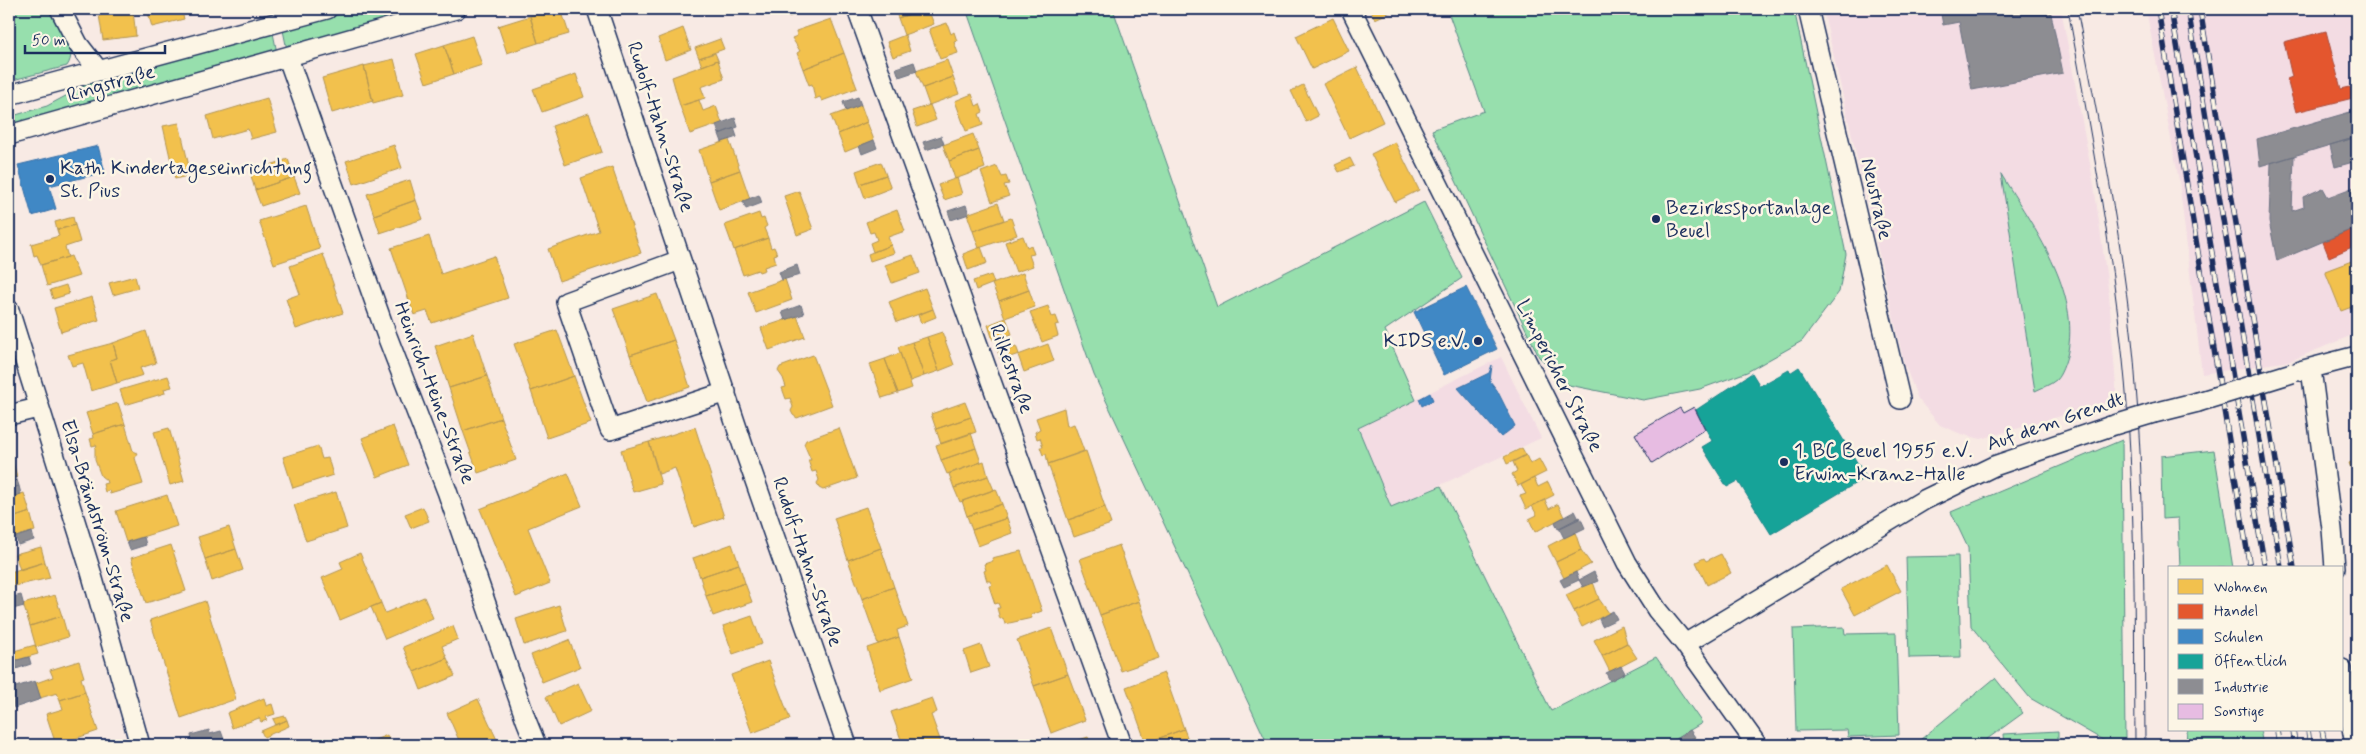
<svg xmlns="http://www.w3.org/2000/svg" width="2366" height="754" viewBox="0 0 2366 754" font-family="Mynerve,sans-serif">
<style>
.built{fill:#f3dce3;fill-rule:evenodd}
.green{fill:#97dfad;stroke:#598786}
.homes{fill:#f2c14e;stroke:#b29553}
.shops{fill:#e4572e;stroke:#a84b3c}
.schools{fill:#3f88c5;stroke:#346da6}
.public{fill:#17a398;stroke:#188087}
.industry{fill:#8d8d92;stroke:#6b7182}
.building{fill:#e7bce2;stroke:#1b2f5e}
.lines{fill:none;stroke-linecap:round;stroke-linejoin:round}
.minor-casing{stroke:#1b2f5e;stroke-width:22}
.minor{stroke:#fcf5e5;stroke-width:19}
.tram{stroke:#1b2f5e;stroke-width:1}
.rail-casing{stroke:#1b2f5e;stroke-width:5.5}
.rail{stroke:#fcf5e5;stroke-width:4;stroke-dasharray:11;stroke-linecap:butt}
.minor-bridge-casing{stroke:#1b2f5e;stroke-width:22;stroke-linecap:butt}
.minor-bridge{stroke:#fcf5e5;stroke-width:19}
.poi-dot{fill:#1b2f5e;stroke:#fcf5e5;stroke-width:2}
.labels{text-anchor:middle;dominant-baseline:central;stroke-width:5;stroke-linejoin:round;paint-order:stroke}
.street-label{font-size:20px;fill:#1b2f5e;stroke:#fcf5e5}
.poi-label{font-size:20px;fill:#1b2f5e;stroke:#fcf5e5;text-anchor:start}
</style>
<rect width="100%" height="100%" fill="#f8eae4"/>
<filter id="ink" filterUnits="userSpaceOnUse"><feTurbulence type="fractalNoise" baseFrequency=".02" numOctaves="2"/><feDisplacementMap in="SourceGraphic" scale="10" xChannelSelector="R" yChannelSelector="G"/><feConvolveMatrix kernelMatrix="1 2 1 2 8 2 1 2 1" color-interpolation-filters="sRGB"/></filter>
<g filter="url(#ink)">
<!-- built -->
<path class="built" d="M1823,9h238l33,176 15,110 8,105 -136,39 -20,-5 -21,-9 -22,-26 -14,-36zM2002,175l35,59 22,49 9,66 -3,14 -8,17 -22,11z
M2146,9h211v324l-67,28 -88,13 -23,-194z
M1501,357l40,81 -150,70 -33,-80z"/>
<!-- green -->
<path class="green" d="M9,9h41c11,15 29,40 17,57l-58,15z
M358,9h62l-14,8 -119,33 -4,-20z
M966,9h147l104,298 207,-105 38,76 -77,52 31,70 -58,28 33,79 50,-21 110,225 105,-54 46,66 -37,22h-397l-174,-370z
M1447,9h347l52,245 -7,38 -37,49 -55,31 -47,17 -57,11 -74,-15 -30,-28 -107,-227 52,-19z
M273,33l4,20 -268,75v-11l38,-11 39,-21z
M2001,174c32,53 81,117 66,182 -2,7 -6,19 -11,24 -6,5 -15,8 -21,11z
M2122,440l3,300 -16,5h-36l35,-2 -78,-45 -59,-72 -3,-78 -17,-36z
M2214,450l19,118h-53l-2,-50 -16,1 -1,-63z
M1958,556l3,101 -52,1 -3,-101z
M1844,627l1,7 51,-1 3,102 -51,2 -1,-7 -51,1 -3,-102z
M1995,678l28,35 -44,32h-65z
M2187,730h73l3,15h-75z
M2058,731v14h-53l-1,-11z"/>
<!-- homes -->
<path class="homes" d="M147,9h34l3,10 -32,8z
M554,9h7l8,25 -31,9 -8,-27z
M785,9h24l-21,8z
M894,9h31l-27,9z
M925,9h3l6,15 -30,11 -6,-17z
M1370,9h27l-22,10z
M133,11l3,25 -33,4 -4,-25z
M530,16l8,27 -31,10 -9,-27z
M1333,18l16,33 -37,18 -16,-33z
M831,19l13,34 -41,16 -6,-16 3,-2 -8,-13 5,-2 -1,-5z
M947,23l4,11 3,-2 3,9 -3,1 4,11 -18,6 -11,-30z
M683,28l8,22 -26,10 -7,-22z
M905,35l5,16 -17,6 -6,-15z
M472,36l10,29 -28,9 -10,-29z
M720,39l4,10 -25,9 -4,-10z
M444,45l10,29 -28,9 -10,-29z
M715,53l3,7 -16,6 -3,-8z
M844,53l13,35 -35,13 -2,-4 -5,2 -3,-15 -3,1 -6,-16z
M394,59l9,36 -30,8 -9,-37z
M718,60l6,19 -23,8 4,11 -25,8 -8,-29z
M947,60l6,17 -30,11 -7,-17z
M364,66l9,35 -41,12 -10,-35z
M1357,67l26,55 -34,16 -26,-54z
M576,74l8,23 -42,15 -9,-23z
M953,77l6,17 -30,11 -6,-17z
M1303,85l15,31 -12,6 -15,-31z
M972,94l4,12 4,-2 3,8 -4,2 4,11 -17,6 -11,-30z
M267,98l10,34 -26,7 -3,-10 -35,10 -6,-23z
M699,100l4,11 13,-5 6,17 -32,11 -10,-28z
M861,105l6,17 -29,12 -7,-18z
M930,105l6,15 -19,7 -5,-16z
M589,113l13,39 -37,13 -13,-39z
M867,122l7,18 -29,12 -7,-18z
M179,123l12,52 -16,4 -12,-53z
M973,134l6,16 -30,11 -6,-16z
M729,140l11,30 -31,11 -10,-31z
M1395,142l24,48 -24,12 -24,-48z
M394,145l8,23 -48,16 -8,-23z
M979,150l6,18 -30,11 -6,-18z
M1350,158l4,8 -15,6 -4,-7z
M288,159l6,18 -39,13 -5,-18z
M881,162l5,13 -26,9 -4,-13z
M997,166l5,11 4,-1 3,8 -5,1 5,11 -17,6 -11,-30z
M612,167l29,86 -82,28 -11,-32 51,-18 -18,-53z
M740,170l10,29 -31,11 -10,-29z
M886,175l5,13 -26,10 -5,-14z
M294,177l6,16 -39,13 -6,-16z
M957,178l5,16 -18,6 -6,-15z
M410,180l6,20 -42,15 -7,-21z
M799,191l14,38 -16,6 -13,-39z
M416,200l7,19 -43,14 -6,-18z
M998,203l6,17 -31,11 -6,-17z
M306,206l14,43 -46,15 -15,-43z
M897,210l8,21 -17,6 3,8 -18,7 -3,-9 7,-3 -3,-8 -4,1 -4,-11z
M759,213l2,6 3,-1 3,8 -3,2 4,10 -34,12 -9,-25z
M73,217l2,8 -18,5 -2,-8z
M1011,218l6,17 -38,13 -6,-17z
M75,225l5,17 -15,5 3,10 -27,8 -4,-10 -3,1 -3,-12 28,-8 -2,-6z
M429,236l12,38 53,-18 14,42 -76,25 -5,-12 -13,4 -23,-67z
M1023,236l4,11 4,-2 3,9 -5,1 4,11 -17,6 -11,-30z
M768,238l3,10 3,-1 3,7 -3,1 2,8 -12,4 1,3 -6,2 -1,-2 -15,5 -9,-25z
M891,245l3,8 -24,8 -2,-7z
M981,247l6,16 -19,7 -5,-16z
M323,254l20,59 -47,16 -10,-30 14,-5 -10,-28z
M913,255l7,18 -28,10 -7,-18z
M71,256l8,20 -32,10 -6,-21z
M2357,259v46l-16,6 -16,-40z
M1023,273l6,17 -30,11 -7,-17z
M991,275l3,8 -18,7 -3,-9z
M135,276l3,12 -25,7 -4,-12z
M785,279l7,21 -36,13 -8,-21z
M66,285l3,9 -16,5 -3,-9z
M925,288l8,21 -36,13 -8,-20z
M1029,290l6,17 -30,11 -6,-17z
M657,294l17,46 -44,15 -17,-46z
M92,297l7,23 -38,12 -7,-24z
M1048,306l4,11 4,-1 3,8 -4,1 3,11 -16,6 -12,-30z
M933,309l3,8 -15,6 -3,-8z
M797,316l8,21 -36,13 -8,-22z
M1006,318l6,16 -19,6 -5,-15z
M557,330l17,46 -43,15 -17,-47z
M146,331l10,32 -16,5 3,7 -26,8 -7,-23 7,-2 -4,-15z
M942,332l12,33 -15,6 -12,-34z
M473,333l14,43 -38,12 -14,-42z
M927,337l12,34 -15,5 -12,-34z
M674,340l16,47 -43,15 -17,-47z
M912,342l12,34 -14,5 -12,-34z
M113,343l4,15 -7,2 7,23 -26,8 -8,-28 -11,3 -4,-11z
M1048,344l6,17 -30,11 -6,-17z
M1016,346l3,8 -18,6 -3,-8z
M900,353l12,35 -14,5 -13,-34z
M813,355l19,50 -35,13 -4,-3 -2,-4 2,-4 -3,-9 -4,1 -4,-11 4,-1 -3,-9 -5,-7 2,-4z
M885,359l13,34 -16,5 -12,-34z
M168,376l4,11 -8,2 1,4 -40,12 -5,-15z
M487,376l14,42 -38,13 -14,-43z
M574,376l17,47 -44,15 -16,-47z
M965,402l6,15 -35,12 -5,-15z
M118,403l7,21 -32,10 -7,-21z
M1064,408l3,18 7,-2 10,27 -36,13 -2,-10 -3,1 -3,-8h3l-3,-9 -3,1 -2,-7 5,-3 -4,-11z
M971,417l5,15 -35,12 -5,-15z
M501,418l15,42 -38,13 -15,-42z
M125,424l8,27 5,2 -3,5 8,26 -33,10 -1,-4 -4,2 -2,-8 4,-1 -1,-3 -5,-4 -6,-16v-12l2,-1 -1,-2 -4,1 -2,-7 4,-1 -1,-4z
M393,426l15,39 -31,12 -15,-39z
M695,427l29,90 -30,10 -19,-59 -16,6 -10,-32z
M169,428l15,53 -14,4 -16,-53z
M839,428l18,50 -34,12 -4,-2 -2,-5 2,-3 -3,-9 -4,1 -4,-12h3l-7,-16 2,-4z
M971,433l5,15 -35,12 -5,-15z
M649,442l12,42 -28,8 -12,-42z
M9,446l8,31 -8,3z
M318,446l4,13 6,-1 5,17 -40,13 -10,-31z
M976,448l5,14 -34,12 -6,-14z
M1522,448l4,7 -19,9 -3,-7z
M1086,451l19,56 -37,13 -20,-56z
M1526,455l4,9 9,-5 7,13 -28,14 -6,-12 5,-3 -4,-9z
M2357,460v13l-3,2 -5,-12z
M984,461l4,15 -34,12 -5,-14z
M568,473l14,33 -54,22 22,55 -34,14 -36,-88z
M988,476l6,14 -34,12 -6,-14z
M1534,478l4,9 10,-5 6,13 -28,14 -6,-13 6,-2 -5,-9z
M996,489l6,15 -35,12 -5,-15z
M336,492l11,36 -41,13 -12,-36z
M24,493l6,19 -21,7v-21z
M167,495l10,31 -51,16 -10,-31z
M1545,500l4,9 9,-5 6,13 -29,15 -6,-13 8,-4 -5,-9z
M1002,504l5,14 -35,12 -5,-14z
M423,507l6,14 -18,7 -6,-14z
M866,507l15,41 -33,12 -14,-42z
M1105,507l6,17 -37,13 -6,-17z
M30,512l5,19 -26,8v-20z
M1007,518l5,15 -34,13 -6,-16z
M229,527l7,22 -31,10 -7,-22z
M1575,532l6,18 -25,12 -8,-16z
M732,544l7,20 -39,13 -7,-19z
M171,545l15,46 -40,12 -15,-45z
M1119,545l20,56 -39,14 -20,-56z
M41,547l4,15 -25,8 -5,-16z
M881,548l13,39 -32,12 -14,-39z
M236,549l7,21 -31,11 -7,-22z
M1581,550l10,14 -27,14 -8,-16z
M1021,551l21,60 -11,4 1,3 -27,6 -2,-6 -3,1 -3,-11h3l-2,-5 -3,1 -6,-18 3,-1 -2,-4h-3l-3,-10 2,-1 -2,-6 9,-3 -1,-3z
M360,553l21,50 -41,17 -18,-42 21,-9 -3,-7z
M1721,554l10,19 -24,12 -11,-23 8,-4 2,3z
M45,562l5,16 -36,8 -4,-14z
M739,564l6,19 -39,13 -6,-19z
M1887,565l14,26 -46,24 -14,-26z
M1593,582l6,17 -25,12 -8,-16z
M745,583l7,19 -39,14 -7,-20z
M894,587l14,39 -11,4 2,7 -21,7 -16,-45z
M55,595l7,21 -32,10 -7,-22z
M424,597l9,21 -48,21 -14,-32 10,-4 4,10z
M1599,599l10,14 -27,14 -8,-16z
M205,601l31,98 -55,19 -31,-98z
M1139,601l20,57 -38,13 -21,-56z
M559,605l8,26 -43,14 -8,-26z
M62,616l6,21 -32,10 -6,-21z
M752,616l10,28 -29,10 -10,-28z
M453,626l5,13 -16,7 5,12 -33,14 -11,-25z
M1622,626l5,17 -25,13 -8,-16z
M1051,628l17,46 -34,12 -17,-46z
M899,637l14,41 -33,12 -13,-42z
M569,640l11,27 -38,15 -11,-27z
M1627,643l10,15 -27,14 -8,-16z
M35,645l3,9 -21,6 -3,-9z
M981,645l8,22 -18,6 -7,-22z
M447,658l8,18 -34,14 -7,-18z
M79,661l5,16 -3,1 4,14 -25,8 -3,-7 -17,5 -4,-15 17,-6 -3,-7z
M768,661l22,58 -38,14 -21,-58z
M1164,673l20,56 -38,14 -20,-56z
M1068,674l17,46 -34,13 -17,-47z
M578,683l13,28 -32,15 -13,-29z
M85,692l13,39 -42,14 -10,-31 17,-5 -3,-9z
M264,698l2,8 6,-2 3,10 -9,3 1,3 -6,2 -2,-4 -27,10 -5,-15z
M932,698l5,14 -6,3 11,30h-39l-12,-33z
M478,699l21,45 -2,1h-36l-14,-32z
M285,716l2,4 -11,5 -3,-6z
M287,720l2,6 -25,11 -3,-6z
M1184,729l6,16h-43l-1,-2z
M387,735l5,10h-29z
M1088,737l3,8h-26z
M1695,737l4,8h-17z"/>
<!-- shops -->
<path class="shops" d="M2326,31l15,58 9,-2 3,11 -57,14 -9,-33 5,-2 -8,-35z
M2357,227v18l-28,12 -6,-15z"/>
<!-- schools -->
<path class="schools" d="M98,146l7,26 -56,14 7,23 -24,7 -14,-51z
M1466,287l31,62 -53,26 -30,-63z
M1492,365l-2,16 7,9 18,36 -14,11 -43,-49 31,-15z
M1430,393l3,7 -11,6 -3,-7z"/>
<!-- public -->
<path class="public" d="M1799,367l67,110 -95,57 -33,-53 -11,6 -25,-40 10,-6 -16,-31 56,-37 8,13 29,-16 1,3z"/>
<!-- industry -->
<path class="industry" d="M1940,9h110l13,64 -91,17 -13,-68 -16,3z
M914,62l3,9 -18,6 -3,-9z
M858,97l3,8 -15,6 -3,-9z
M2357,110v27l-97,29 -3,-27z
M735,118l3,9 -19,7 -3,-9z
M734,128l3,9 -15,5 -3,-8z
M941,136l3,8 -18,6 -3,-8z
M2357,137v24l-22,6 -5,-22z
M874,140l3,8 -15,6 -3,-8z
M2294,156l-2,55 12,-4 -1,-10 20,-9 5,9 29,-11v41l-80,34 -8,-40 2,-58z
M759,195l3,8 -16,6 -3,-8z
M966,205l3,9 -18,6 -3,-9z
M797,265l3,10 -18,5 -3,-8z
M801,305l3,9 -19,6 -3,-8z
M16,477l3,9 -10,3v-9z
M19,486l2,8 -12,4v-9z
M1575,511l4,8 -21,10 -3,-7z
M1580,517l5,11 -21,10 -5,-10z
M32,532l2,8 -16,5 -2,-8z
M144,537l2,8 -16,5 -3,-8z
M1576,572l3,8 -15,7 -4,-7z
M1594,572l4,9 -15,6 -4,-7z
M21,595l3,11 -15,4v-12z
M1613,611l4,8 -15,7 -3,-7z
M29,657l2,7 -15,5 -2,-8z
M1621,666l4,7 -15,8 -4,-8z
M35,681l6,18 -27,9 -5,-19z
M209,730l1,4 11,-3 5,14h-39l-1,-3 6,-1 -1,-6z
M1690,730l5,7 -16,8 -3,-6z"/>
<!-- building -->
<path class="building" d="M1694,407l11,22 -53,34 -17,-29 45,-26 3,5z"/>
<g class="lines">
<!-- minor casing -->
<g class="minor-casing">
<path id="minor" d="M60,9l18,35 21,27
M597,9l147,440 103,296
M857,9l265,736
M1351,9l276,554 30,47 28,34 72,101
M1808,9l92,390
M288,58l99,278 60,155 79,229 10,25
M9,95l318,-86
M9,135l447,-126
M680,260l-114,42 44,128 116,-38
M9,310l82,262 49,173
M2311,369l21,160 3,39
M2300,371l57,-15
M2154,413l44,-11
M9,415l29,-7
M1685,644l239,-144 70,-34 117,-40
M2342,669l13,76"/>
</g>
<!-- minor -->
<use href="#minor" class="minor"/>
<!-- tram -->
<path class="tram" d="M2068,9c21,116 43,233 55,351 13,128 11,257 12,385
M2077,9c22,116 46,233 57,351 11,128 10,257 11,385"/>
<!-- rail casing -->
<g class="rail-casing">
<path id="rail" d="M2158,9l92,559
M2171,9l94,559
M2188,9l93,559
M2200,9l94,559
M2277,730l2,15
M2293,730l2,15
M2308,730l2,15
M2322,730l3,15"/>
</g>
<!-- rail -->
<use href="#rail" class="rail"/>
<!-- minor-bridge casing -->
<g class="minor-bridge-casing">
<path id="minor-bridge" d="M2198,402l94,-29
M2111,426l43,-13"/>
</g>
<!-- minor-bridge -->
<use href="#minor-bridge" class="minor-bridge"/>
</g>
</g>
<!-- markers -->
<g class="poi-dot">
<circle cx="50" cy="179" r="5"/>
<circle cx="1656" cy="219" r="5"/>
<circle cx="1478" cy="341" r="5"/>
<circle cx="1784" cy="462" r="5"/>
</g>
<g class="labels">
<!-- street labels -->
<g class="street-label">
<text transform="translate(111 84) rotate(-16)">Ringstraße</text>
<text transform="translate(660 127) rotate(72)">Rudolf-Hahn-Straße</text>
<text transform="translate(1876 199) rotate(77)">Neustraße</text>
<text transform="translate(1011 369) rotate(70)">Rilkestraße</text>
<text transform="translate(1559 376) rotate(63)">Limpericher Straße</text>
<text transform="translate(434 393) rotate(69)">Heinrich-Heine-Straße</text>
<text transform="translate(2055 422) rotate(-19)">Auf dem Grendt</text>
<text transform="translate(97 521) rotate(73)">Elsa-Brändström-Straße</text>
<text transform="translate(807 562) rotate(71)">Rudolf-Hahn-Straße</text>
</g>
<!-- poi labels -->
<g class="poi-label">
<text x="60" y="168">Kath. Kindertageseinrichtung<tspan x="60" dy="23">St. Pius</tspan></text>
<text x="1666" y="208">Bezirkssportanlage<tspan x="1666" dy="23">Beuel</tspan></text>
<text x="1468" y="341" text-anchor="end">KIDS e.V.</text>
<text x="1794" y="451">1. BC Beuel 1955 e.V.<tspan x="1794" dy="23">Erwin-Kranz-Halle</tspan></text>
</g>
</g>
<!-- margin -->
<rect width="2366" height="754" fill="none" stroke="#fcf5e5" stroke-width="30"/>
<rect x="15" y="15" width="2336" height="724" fill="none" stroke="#1b2f5e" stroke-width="2" filter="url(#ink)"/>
<!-- legend -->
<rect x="2168" y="566" width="175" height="165" fill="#fcf5e5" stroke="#a2a6af"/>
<rect x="2178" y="579" width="25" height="15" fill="#f2c14e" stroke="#a2a6af"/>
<text x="2214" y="592" font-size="15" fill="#1b2f5e">Wohnen</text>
<rect x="2178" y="604" width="25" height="15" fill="#e4572e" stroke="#a2a6af"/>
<text x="2214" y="616" font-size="15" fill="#1b2f5e">Handel</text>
<rect x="2178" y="629" width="25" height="15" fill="#3f88c5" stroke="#a2a6af"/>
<text x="2214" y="642" font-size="15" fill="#1b2f5e">Schulen</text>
<rect x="2178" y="654" width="25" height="15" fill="#17a398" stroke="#a2a6af"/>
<text x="2214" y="666" font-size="15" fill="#1b2f5e">Öffentlich</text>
<rect x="2178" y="679" width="25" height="15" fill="#8d8d92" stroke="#a2a6af"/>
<text x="2214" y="692" font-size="15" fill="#1b2f5e">Industrie</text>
<rect x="2178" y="704" width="25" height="15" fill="#e7bce2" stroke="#a2a6af"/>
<text x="2214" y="716" font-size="15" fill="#1b2f5e">Sonstige</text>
<!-- scale -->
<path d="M25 45v8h140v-8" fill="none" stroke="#1b2f5e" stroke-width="2.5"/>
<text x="32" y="45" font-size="15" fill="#1b2f5e" stroke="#fcf5e5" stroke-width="4" paint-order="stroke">50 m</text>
</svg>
